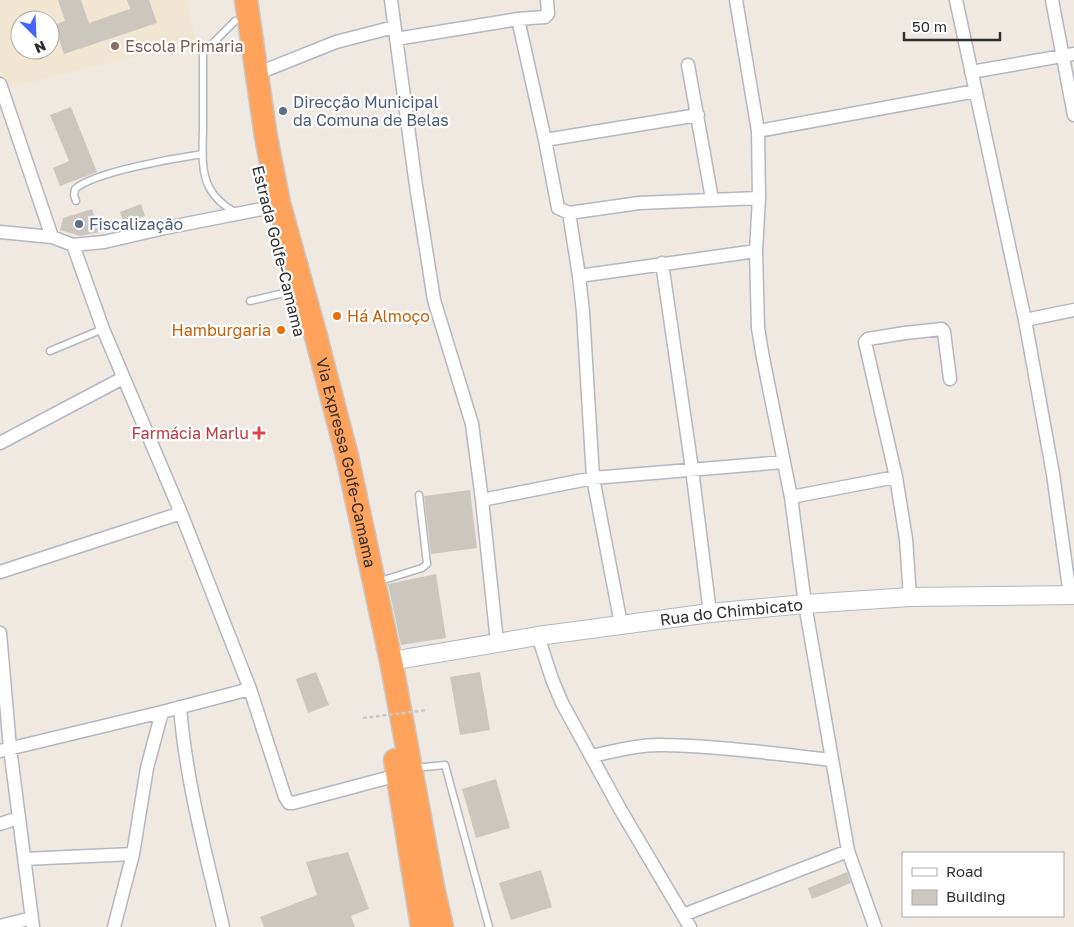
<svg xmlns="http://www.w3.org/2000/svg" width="1074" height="927" viewBox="0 0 1074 927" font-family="'Golos Text',sans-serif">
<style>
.education{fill:#f0e6d1;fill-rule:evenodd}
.building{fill:#cbc7bf}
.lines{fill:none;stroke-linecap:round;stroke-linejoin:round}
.lane-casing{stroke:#b4b7c1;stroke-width:9}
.street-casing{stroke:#b4b7c1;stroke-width:15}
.secondary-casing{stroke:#b4b7c1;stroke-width:20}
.highway-casing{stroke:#c9c9c9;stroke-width:25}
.lane{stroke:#fff;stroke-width:6}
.street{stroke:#fff;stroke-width:12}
.secondary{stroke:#fff;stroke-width:18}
.highway{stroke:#ffa35c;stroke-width:22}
.path-bridge{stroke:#c9c9c9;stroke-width:2.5;stroke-dasharray:4 2.5;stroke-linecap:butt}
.education-dot{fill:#8d6e63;stroke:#fff;stroke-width:2}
.service-dot{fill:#5c6f8a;stroke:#fff;stroke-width:2}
.food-dot{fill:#e8710a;stroke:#fff;stroke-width:2}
.health-dot{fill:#e0444e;stroke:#fff;stroke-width:2}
.labels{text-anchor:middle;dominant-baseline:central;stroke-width:4.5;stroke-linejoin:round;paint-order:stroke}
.education-label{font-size:16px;fill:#785e54;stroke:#fff;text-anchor:start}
.service-label{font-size:16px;fill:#4e5e75;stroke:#fff;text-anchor:start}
.street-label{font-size:16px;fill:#2e2e2e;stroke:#fff}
.food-label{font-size:16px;fill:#c56008;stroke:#fff;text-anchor:start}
.health-label{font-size:16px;fill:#be3a42;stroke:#fff;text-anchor:end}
</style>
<rect width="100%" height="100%" fill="#efe9e1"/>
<!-- education -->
<path class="education" d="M0,0h187l8,42 -189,46 -6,-17zM20,20h30v30h-30z"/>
<!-- building -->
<path class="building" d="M58,0h23l8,23 41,-14 -3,-9h22l8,23 -93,31 -10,-29 11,-4z
M71,107l26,65 -37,14 -7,-18 16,-7 -19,-46z
M141,204l4,12 -21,7 -4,-11z
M92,209l8,23 -20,4 -20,-6 3,-12z
M470,490l7,58 -46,6 -7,-58z
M436,574l10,64 -45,7 -13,-61z
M316,672l13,33 -21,8 -12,-34z
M480,672l10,58 -30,5 -10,-58z
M496,779l14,49 -34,10 -14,-49z
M348,852l21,57 -18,7 4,11h-91l-4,-10 57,-22 -11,-33z
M541,870l11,37 -41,13 -12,-37z
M847,872l4,11 -39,16 -4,-11z"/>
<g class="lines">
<!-- lane casing -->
<g class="lane-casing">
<path id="lane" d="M235,21l-32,32c0,24 0,49 0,73 0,20 -3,43 6,61 6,12 16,20 28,26
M76,201l-2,-6 1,-6c19,-17 100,-31 128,-35
M250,301l38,-9
M50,351l53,-22
M377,582l45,-14 5,-4 -8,-69
M414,768l31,-3 44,162"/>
</g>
<!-- street casing -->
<g class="street-casing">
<path id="street" d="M391,0l25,186 18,114 38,124 10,76 15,142
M736,0l22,131
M956,0l69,320 28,154 17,121
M1052,0l22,115
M518,19l27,121 13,68 11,5 70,-10 120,-5
M396,39l122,-20 27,-2 3,-3 -1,-14
M688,65l24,134
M971,72l103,-18
M256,74l80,-32 58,-15
M0,84l52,153
M545,140l153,-25
M569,213l10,63 4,36 10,166 28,146
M0,232l52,5 21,8 31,-3 61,-14 102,-20
M73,245l30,84 78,184 69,176 35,108 4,6h4l105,-28
M662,263l30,206 18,144
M579,276l177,-25
M1025,320l49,-10
M0,443l123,-65
M791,497l105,-20
M482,500l111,-22 191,-16
M0,572l181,-59
M910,597l-4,-58 -10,-62 -31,-135 3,-3 37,-6 37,-4 2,3 6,47
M0,633l10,115 23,179
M538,636l14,43 10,24 58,106 70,118
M180,707c6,75 26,147 43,220
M0,751l162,-39 88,-23
M591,756c24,-5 49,-12 73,-11 56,1 113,9 168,15
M0,824l18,-6
M24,859l109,-5
M683,915l165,-64
M0,926l32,-8
M114,927l19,-73 14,-86 15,-56
M875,927l-27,-76 -43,-247 -14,-107 -28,-139 -5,-30 -2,-77 3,-53 -1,-67 218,-40"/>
</g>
<!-- secondary casing -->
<g class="secondary-casing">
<g id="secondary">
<path id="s1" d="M391,661l147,-25 172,-23 95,-9 105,-7 164,-2"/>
</g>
</g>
<!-- highway casing -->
<g class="highway-casing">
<g id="highway">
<path id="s2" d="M246,0l20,137 13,66 35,126 33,127 44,205 42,226 9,40"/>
<path d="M395,760l27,167"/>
</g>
</g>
<!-- lane -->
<use href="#lane" class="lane"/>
<!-- street -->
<use href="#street" class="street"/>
<!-- secondary -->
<use href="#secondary" class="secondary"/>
<!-- highway -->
<use href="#highway" class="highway"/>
<!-- path-bridge -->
<path class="path-bridge" d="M363,718l64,-8"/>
</g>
<!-- markers -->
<circle class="education-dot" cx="115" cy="46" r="5"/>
<g class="service-dot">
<circle cx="283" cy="111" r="5"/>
<circle cx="79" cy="224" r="5"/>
</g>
<g class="food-dot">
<circle cx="337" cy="316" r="5"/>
<circle cx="281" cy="330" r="5"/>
</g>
<path class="health-dot" d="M256.5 425.5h5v5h5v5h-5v5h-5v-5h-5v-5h5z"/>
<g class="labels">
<!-- education labels -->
<g class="education-label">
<text x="125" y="46">Escola Primaria</text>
</g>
<!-- service labels -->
<g class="service-label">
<text x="293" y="102">Direcção Municipal<tspan x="293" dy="18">da Comuna de Belas</tspan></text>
<text x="89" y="224">Fiscalização</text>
</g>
<!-- street labels -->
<g class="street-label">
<text transform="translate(279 251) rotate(76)">Estrada Golfe-Camama</text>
<text stroke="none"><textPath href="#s2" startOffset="474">Via Expressa Golfe-Camama</textPath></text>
<text stroke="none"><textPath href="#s1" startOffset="344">Rua do Chimbicato</textPath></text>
</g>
<!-- food labels -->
<g class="food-label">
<text x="347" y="316">Há Almoço</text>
<text x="271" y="330" text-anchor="end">Hamburgaria</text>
</g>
<!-- health labels -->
<g class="health-label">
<text x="249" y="433">Farmácia Marlu</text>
</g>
</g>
<!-- legend -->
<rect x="902" y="852" width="162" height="65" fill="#ffffff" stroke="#ababab"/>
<rect x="912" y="868" width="25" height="8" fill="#ffffff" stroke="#ababab"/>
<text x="946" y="877" font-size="15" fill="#2e2e2e">Road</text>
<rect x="912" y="890" width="25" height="15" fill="#cbc7bf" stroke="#ababab"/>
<text x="946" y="902" font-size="15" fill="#2e2e2e">Building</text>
<!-- north arrow -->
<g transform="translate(35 35) rotate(156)"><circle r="24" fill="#ffffff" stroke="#ababab"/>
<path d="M0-4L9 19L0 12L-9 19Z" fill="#4264fb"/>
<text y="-8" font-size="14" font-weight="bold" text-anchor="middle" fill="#2e2e2e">N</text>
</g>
<!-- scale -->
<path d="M904 32v8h96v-8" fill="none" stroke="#2e2e2e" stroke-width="2.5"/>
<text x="912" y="32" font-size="15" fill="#2e2e2e" stroke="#ffffff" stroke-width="4" paint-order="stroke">50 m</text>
</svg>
